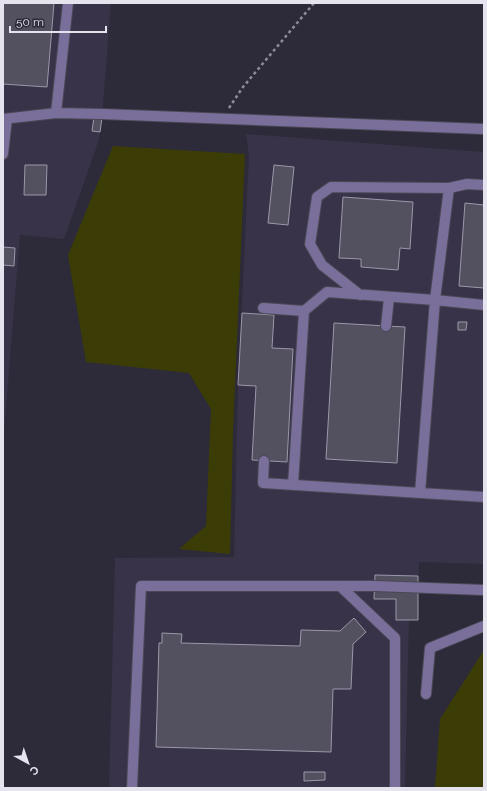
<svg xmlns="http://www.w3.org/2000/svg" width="487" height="791" viewBox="0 0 487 791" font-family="Raleway,sans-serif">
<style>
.built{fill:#383348}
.green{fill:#3c3d06}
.building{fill:#535060;stroke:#9c98aa}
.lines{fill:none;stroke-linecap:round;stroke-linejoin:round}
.minor-casing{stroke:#4a4856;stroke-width:12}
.path{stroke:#8e8c98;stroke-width:2.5;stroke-dasharray:3 3;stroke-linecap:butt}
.minor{stroke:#7a6f9a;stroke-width:10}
</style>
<rect width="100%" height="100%" fill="#2d2a39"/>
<!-- built -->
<path class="built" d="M3,3h108l-9,115 -3,22 -35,99 -44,-4 -17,211z
M246,134l238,18v412l-65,-2 -1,58h-9l-4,168h-296l6,-230 119,-1 4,-172 11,-230z"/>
<!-- green -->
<path class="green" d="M113,146l132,8 -12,278 -3,122 -51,-5 27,-23 5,-117 -22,-36 -103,-11 -18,-107z
M484,650v138h-49l5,-69z"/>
<!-- building -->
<path class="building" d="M3,3h51l-7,84 -44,-3z
M94,117l8,1 -2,14 -8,-1z
M25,165h22l-1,30h-22z
M274,165l20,2 -6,58 -20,-2z
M343,197l70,5 -3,47 -10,-1 -2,22 -37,-3v-8l-22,-1z
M465,203l19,2v83l-25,-2z
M3,247l12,1 -1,18 -11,-1z
M242,313l32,2 -2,33 21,1 -6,113 -35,-2 4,-74 -18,-1z
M458,322h9l-1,8h-8z
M334,323l71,4 -8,136 -71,-4z
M375,575l43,1v44h-22v-21h-22z
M354,618l12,14 -13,12 -2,45h-18l-2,63 -175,-5 3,-104h3v-10l20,1 -1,9 119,3 1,-16 39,1z
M304,772h21v8l-21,1z"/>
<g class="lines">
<!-- minor casing -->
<g class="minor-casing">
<path id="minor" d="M68,3l-12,110 46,1 382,15
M3,119l53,-6
M3,154l4,-35
M449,188l18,-4 17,1
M360,295l-38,-30 -12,-21 7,-47 14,-10 118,1 -14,112 49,5
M263,308l41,3
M386,326l3,-28
M264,461l-1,22 221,14
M293,485l11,-174 23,-19 108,8 -15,193
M340,586l55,52v150
M426,694l4,-46 54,-22
M132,788l9,-202h234l109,4"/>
</g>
<!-- path -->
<path class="path" d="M229,108l14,-21 71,-84"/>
<!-- minor -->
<use href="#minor" class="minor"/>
</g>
<!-- border -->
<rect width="487" height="791" fill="none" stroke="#e5e3ed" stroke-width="8"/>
<!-- north arrow -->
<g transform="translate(28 763) rotate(140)" stroke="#2d2a39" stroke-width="3" paint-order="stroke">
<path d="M0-3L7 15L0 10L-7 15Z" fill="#e5e3ed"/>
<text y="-6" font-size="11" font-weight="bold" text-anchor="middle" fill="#e5e3ed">С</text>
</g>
<!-- scale -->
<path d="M10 26v6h96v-6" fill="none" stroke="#e5e3ed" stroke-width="2"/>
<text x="16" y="26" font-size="12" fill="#e5e3ed" stroke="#2d2a39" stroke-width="3" paint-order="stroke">50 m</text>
</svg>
